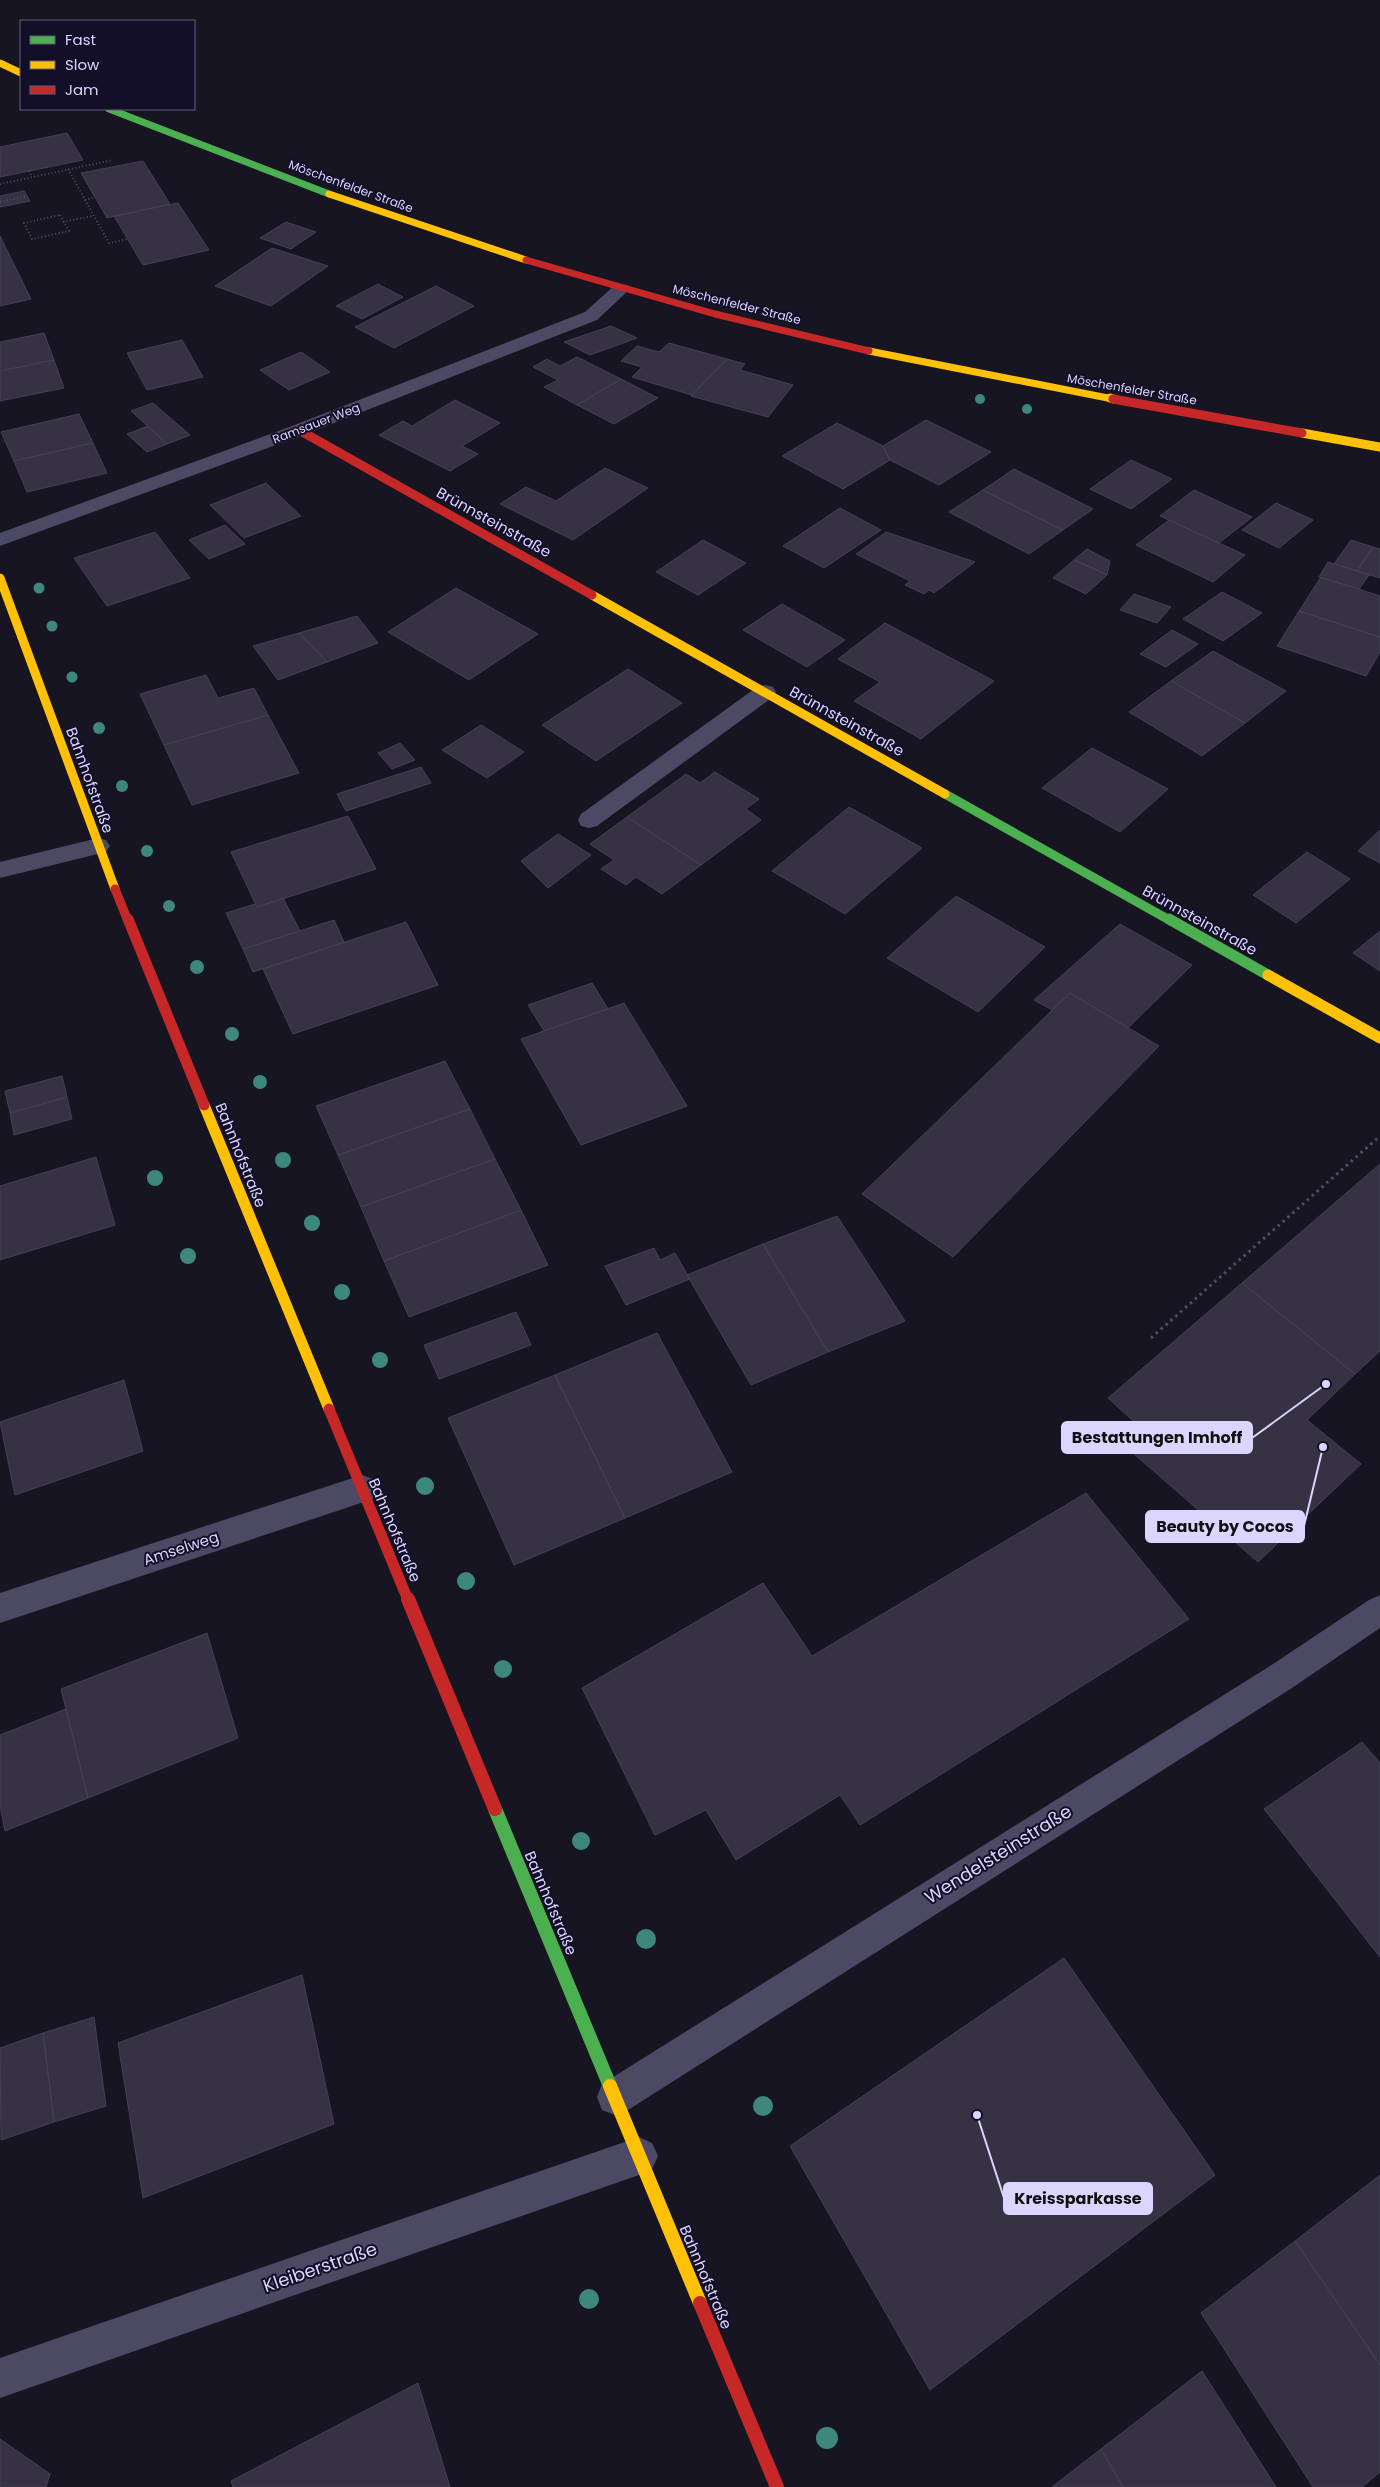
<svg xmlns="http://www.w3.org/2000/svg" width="1380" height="2487" viewBox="0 0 1380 2487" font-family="Poppins,sans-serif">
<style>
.building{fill:#363244;stroke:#454056}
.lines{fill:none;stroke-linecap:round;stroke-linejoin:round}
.path-far1{stroke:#465262;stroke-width:2;stroke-dasharray:1 2.5;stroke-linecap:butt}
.path{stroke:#465262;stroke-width:3;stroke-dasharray:2.5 4;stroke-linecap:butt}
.lane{fill:#4b4963;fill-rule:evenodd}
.street{fill:#4b4963;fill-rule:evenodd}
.fast-far3{stroke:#4caf50;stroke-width:7}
.fast-far2{stroke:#4caf50;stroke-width:9}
.fast-far1{stroke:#4caf50;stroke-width:11}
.fast{stroke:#4caf50;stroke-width:14}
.slow-far3{stroke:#ffc107;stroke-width:7}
.slow-far2{stroke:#ffc107;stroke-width:9}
.slow-far1{stroke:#ffc107;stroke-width:11}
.slow{stroke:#ffc107;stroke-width:14}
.jam-far3{stroke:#c62828;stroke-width:7}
.jam-far2{stroke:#c62828;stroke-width:9}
.jam-far1{stroke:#c62828;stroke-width:11}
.jam{stroke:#c62828;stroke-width:14}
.tree{fill:#3e877c}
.labels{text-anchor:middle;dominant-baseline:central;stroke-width:4;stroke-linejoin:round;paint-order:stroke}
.far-street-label{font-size:12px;fill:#dbd6ff;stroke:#140f28}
.street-label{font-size:15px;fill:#dbd6ff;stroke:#140f28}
.near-street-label{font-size:18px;fill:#dbd6ff;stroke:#140f28}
.leader{fill:none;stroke:#dbd6ff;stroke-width:2}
.callout-dot{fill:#dbd6ff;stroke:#140f28;stroke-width:2}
.callout{fill:#dbd6ff;stroke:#dbd6ff;stroke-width:2}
.callout-label{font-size:16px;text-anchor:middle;font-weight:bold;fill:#111}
</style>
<rect width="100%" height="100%" fill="#181522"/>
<!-- building -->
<path class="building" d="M67,133l16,27 -83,17v-30z
M143,161l27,43 -63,14 -26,-45z
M24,191l6,10 -30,6v-11z
M178,203l31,47 -66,15 -29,-49z
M286,222l30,10 -25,17 -31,-11z
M0,236l31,63 -31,7z
M272,248l56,18 -57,40 -56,-20z
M378,284l25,13 -41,22 -26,-13z
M436,286l38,20 -80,42 -39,-21z
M611,326l26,12 -47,17 -26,-13z
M44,333l10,27 -54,11v-29z
M182,340l21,37 -56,13 -20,-37z
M669,343l58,16 -35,36 -60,-18 10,-10 -21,-6 16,-15 22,6z
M301,352l29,20 -41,18 -29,-20z
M577,357l44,22 -44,26 -33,-18 14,-7 -25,-13 14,-8 13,7z
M727,359l18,5 -5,6 53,15 -25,32 -77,-21z
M54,360l10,28 -64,13v-30z
M621,379l37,19 -44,26 -37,-19z
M455,400l45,23 -38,23 16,8 -28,17 -71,-36 24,-14 9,5z
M153,403l37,32 -23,9 -36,-33z
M79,414l14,29 -79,18 -13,-29z
M926,420l65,32 -52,33 -49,-25 -7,-14z
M837,423l46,23 7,14 -47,29 -61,-33z
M148,426l19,18 -20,8 -20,-18z
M93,443l14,30 -80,19 -13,-31z
M1131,460l41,19 -41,30 -41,-20z
M605,468l43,20 -75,52 -73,-36 26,-17 30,14z
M1014,469l24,12 55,28 -30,21 -80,-40z
M266,483l35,33 -57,22 -34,-33z
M983,490l80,40 -34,24 -80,-42z
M1194,490l58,27 -33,26 -59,-27z
M1276,503l37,17 -34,28 -37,-18z
M840,508l41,22 -57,38 -41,-22z
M1169,520l50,23 26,12 -32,27 -77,-37z
M225,525l20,19 -36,15 -20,-19z
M155,532l35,46 -83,28 -33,-48z
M886,532l89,30 -41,31 -5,-3 -5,4 -19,-9 5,-4 -54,-27z
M703,540l43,23 -48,32 -42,-23z
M1351,540l22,7 -16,24 -23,-7z
M1373,547l7,2v29l-23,-7z
M1087,549l23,12 -3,14 -33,-15z
M1074,560l17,7 16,8 -21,19 -33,-16z
M1328,562l29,9 12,4 -10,14 -40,-12z
M1321,577l59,19v41l-81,-26z
M456,588l82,46 -69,46 -81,-48z
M1222,592l40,21 -39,28 -40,-22z
M1134,594l37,13 -14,16 -37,-13z
M782,604l63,36 -38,27 -64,-37z
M1299,611l81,26v15l-14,24 -89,-30z
M357,616l21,27 -51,19 -28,-29z
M885,623l109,58 -73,58 -67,-38 26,-19 -42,-23z
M1172,630l26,14 -32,23 -26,-13z
M299,633l28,29 -49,18 -25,-34z
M1213,651l73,40 -41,32 -74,-42z
M628,669l54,34 -86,58 -54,-36z
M206,675l12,23 36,-10 14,27 -104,30 -24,-51z
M1171,681l74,42 -43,33 -73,-44z
M268,715l31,58 -107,32 -28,-60z
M481,725l43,27 -37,26 -45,-28z
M400,743l15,17 -23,9 -14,-16z
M1092,748l76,41 -48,43 -78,-44z
M421,767l10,16 -85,28 -9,-17z
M715,772l44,27 -13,10 15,11 -60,45 -74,-48 59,-43 14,9z
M849,807l73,41 -77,66 -73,-43z
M348,816l28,53 -119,38 -26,-55z
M627,817l74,48 -39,29 -26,-17 -10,8 -25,-16 13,-9 -24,-16z
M1380,830v33l-22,-12z
M558,834l33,21 -43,33 -27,-27z
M1307,852l43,27 -54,44 -43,-28z
M956,896l89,51 -67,65 -91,-54z
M283,898l17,33 -57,18 -17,-36 29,-9 2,3z
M334,920l10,22 -91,30 -10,-23z
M406,922l32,63 -145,49 -30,-65z
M1120,924l72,41 -64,63 -58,-35 -18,17 -18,-10z
M1380,931v40l-27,-18z
M592,983l16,26 -64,22 -16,-26z
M1070,993l89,53 -206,211 -91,-63z
M624,1003l63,103 -106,39 -60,-106z
M445,1061l25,48 -132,46 -22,-49z
M62,1076l5,21 -57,16 -5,-22z
M67,1097l5,22 -58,16 -4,-22z
M470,1109l25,50 -134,48 -23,-52z
M96,1157l19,68 -115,35v-74z
M495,1159l26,51 -137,51 -23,-54z
M1380,1164v187l-25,23 -113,-91z
M521,1210l27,55 -139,52 -25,-56z
M837,1216l68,105 -77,31 -65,-108z
M763,1244l65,108 -77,33 -64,-110z
M654,1248l6,12 15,-7 15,26 -64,26 -21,-39z
M1242,1283l113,91 -48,46 54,44 -103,98 -125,-109 18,-16 -43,-39z
M516,1312l15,33 -92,34 -15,-34z
M657,1333l75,139 -107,46 -70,-143z
M555,1375l70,143 -111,47 -66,-147z
M124,1380l19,71 -128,44 -15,-73z
M1086,1493l103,126 -329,206 -20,-30 -104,65 -30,-50 -51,25 -73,-147 181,-105 49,73z
M207,1633l31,105 -150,60 -27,-109z
M66,1709l22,89 -83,33 -5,-25v-71z
M1362,1742l18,21v194l-116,-148z
M1064,1958l151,217 -285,215 -140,-244z
M302,1975l32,149 -191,74 -25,-155z
M94,2017l12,89 -52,16 -11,-89z
M43,2033l11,89 -53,18 -1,-92z
M1380,2175v190l-85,-124z
M1295,2241l85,124v107l-18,15h-49l-112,-174z
M1202,2371l74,116h-153l-22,-38z
M418,2383l32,104h-217l-2,-6z
M0,2439l50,35 -4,13h-46z
M1101,2449l22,38h-71z"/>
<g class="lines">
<!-- path-far1 -->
<path class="path-far1" d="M68,169l41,74 19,-4
M29,171l3,6
M0,184l113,-24
M85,200l10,-3
M0,202l27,-6
M60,215l9,16 -37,8 -8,-16z
M63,222l30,-6"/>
<!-- path -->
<path class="path" d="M1151,1338l229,-202"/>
<!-- lane -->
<path class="lane" d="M765,685l8,2 3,5 -3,5 -176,129 -8,2 -8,-2 -3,-6 3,-6 176,-127z"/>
<!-- street -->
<path class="street" d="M621,284l6,1 3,4 -33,31 -291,114 -306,112v-13l292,-107 293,-114 30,-27z
M98,838l8,2 4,6 -4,6 -106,26v-16z
M362,1475l11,4 4,10 -4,10 -373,124v-30z
M1380,1595v33l-88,60 -664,422 -13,5 -13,-5 -5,-13 5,-13 668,-418 99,-66z
M639,2137l13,6 6,13 -6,13 -13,6 -639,223v-40z"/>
<!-- fast-far3 -->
<path class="fast-far3" d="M109,109l220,85"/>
<!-- fast-far2 -->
<path class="fast-far2" d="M945,794l226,127"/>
<!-- fast-far1 -->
<path class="fast-far1" d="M1169,919l99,56"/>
<!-- fast -->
<path class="fast" d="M495,1809l115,277"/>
<!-- slow-far3 -->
<path class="slow-far3" d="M0,63l21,10
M329,194l197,66
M869,351l244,48"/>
<!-- slow-far2 -->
<path class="slow-far2" d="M1110,398l3,1
M1302,433l78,14
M0,578l115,311
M592,595l353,199"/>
<!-- slow-far1 -->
<path class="slow-far1" d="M1268,975l112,63
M204,1105l125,304"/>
<!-- slow -->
<path class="slow" d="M610,2086l90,217"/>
<!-- jam-far3 -->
<path class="jam-far3" d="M526,260l189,54 154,37
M1113,399l4,1"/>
<!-- jam-far2 -->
<path class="jam-far2" d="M1113,399l189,34
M299,430l293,165
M115,889l13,32"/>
<!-- jam-far1 -->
<path class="jam-far1" d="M128,919l76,186
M329,1409l79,191"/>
<!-- jam -->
<path class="jam" d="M408,1599l87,210
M700,2303l77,184"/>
</g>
<!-- trees -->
<g class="tree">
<circle cx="980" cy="399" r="5"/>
<circle cx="1027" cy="409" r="5"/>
<circle cx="39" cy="588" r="5.5"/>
<circle cx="52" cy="626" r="5.5"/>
<circle cx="72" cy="677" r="5.5"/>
<circle cx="99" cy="728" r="6"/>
<circle cx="122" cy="786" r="6"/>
<circle cx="147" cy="851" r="6"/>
<circle cx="169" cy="906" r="6"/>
<circle cx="197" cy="967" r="7"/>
<circle cx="232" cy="1034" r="7"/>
<circle cx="260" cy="1082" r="7"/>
<circle cx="283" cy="1160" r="8"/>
<circle cx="155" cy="1178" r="8"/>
<circle cx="312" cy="1223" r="8"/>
<circle cx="188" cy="1256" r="8"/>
<circle cx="342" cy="1292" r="8"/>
<circle cx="380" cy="1360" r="8"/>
<circle cx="425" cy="1486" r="9"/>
<circle cx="466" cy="1581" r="9"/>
<circle cx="503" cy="1669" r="9"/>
<circle cx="581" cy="1841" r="9"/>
<circle cx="646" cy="1939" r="10"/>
<circle cx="763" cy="2106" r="10"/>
<circle cx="589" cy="2299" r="10"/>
<circle cx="827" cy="2438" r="11"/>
</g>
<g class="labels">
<!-- far-street labels -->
<g class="far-street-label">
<text transform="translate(351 186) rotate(20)">Möschenfelder Straße</text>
<text transform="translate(737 304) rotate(14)">Möschenfelder Straße</text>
<text transform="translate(1132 389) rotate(10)">Möschenfelder Straße</text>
<text transform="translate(316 423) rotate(-21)">Ramsauer Weg</text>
</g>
<!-- street labels -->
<g class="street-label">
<text transform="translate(494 522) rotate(29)">Brünnsteinstraße</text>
<text transform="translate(847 721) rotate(29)">Brünnsteinstraße</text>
<text transform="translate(90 780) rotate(70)">Bahnhofstraße</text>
<text transform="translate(1200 920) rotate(29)">Brünnsteinstraße</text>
<text transform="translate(241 1155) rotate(68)">Bahnhofstraße</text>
<text transform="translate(395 1530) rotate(67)">Bahnhofstraße</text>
<text transform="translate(181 1548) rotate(-18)">Amselweg</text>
<text transform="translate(551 1903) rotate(67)">Bahnhofstraße</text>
<text transform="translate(706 2277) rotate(67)">Bahnhofstraße</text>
</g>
<!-- near-street labels -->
<g class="near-street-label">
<text transform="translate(998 1854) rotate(-32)">Wendelsteinstraße</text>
<text transform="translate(320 2267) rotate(-19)">Kleiberstraße</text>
</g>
</g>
<!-- callouts -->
<path class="leader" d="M1326 1384L1252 1438M1323 1447L1304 1526M977 2115L1004 2198"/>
<g class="callout-dot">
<circle cx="1326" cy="1384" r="5"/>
<circle cx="1323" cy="1447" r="5"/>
<circle cx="977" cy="2115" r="5"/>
</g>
<g class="callout">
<rect x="1062" y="1422" width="190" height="31" rx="5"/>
<rect x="1146" y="1511" width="158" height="31" rx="5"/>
<rect x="1004" y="2183" width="148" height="31" rx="5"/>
</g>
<g class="callout-label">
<text x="1157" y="1443">Bestattungen Imhoff</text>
<text x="1225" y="1532">Beauty by Cocos</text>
<text x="1078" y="2204">Kreissparkasse</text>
</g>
<!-- legend -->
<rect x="20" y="20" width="175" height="90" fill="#140f28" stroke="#645f7e"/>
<rect x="30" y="36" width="25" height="8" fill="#4caf50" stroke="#645f7e"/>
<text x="65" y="45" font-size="15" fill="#dbd6ff">Fast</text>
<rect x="30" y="61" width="25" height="8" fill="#ffc107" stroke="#645f7e"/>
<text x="65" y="70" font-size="15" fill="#dbd6ff">Slow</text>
<rect x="30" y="86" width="25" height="8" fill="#c62828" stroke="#645f7e"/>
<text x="65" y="95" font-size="15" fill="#dbd6ff">Jam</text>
</svg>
